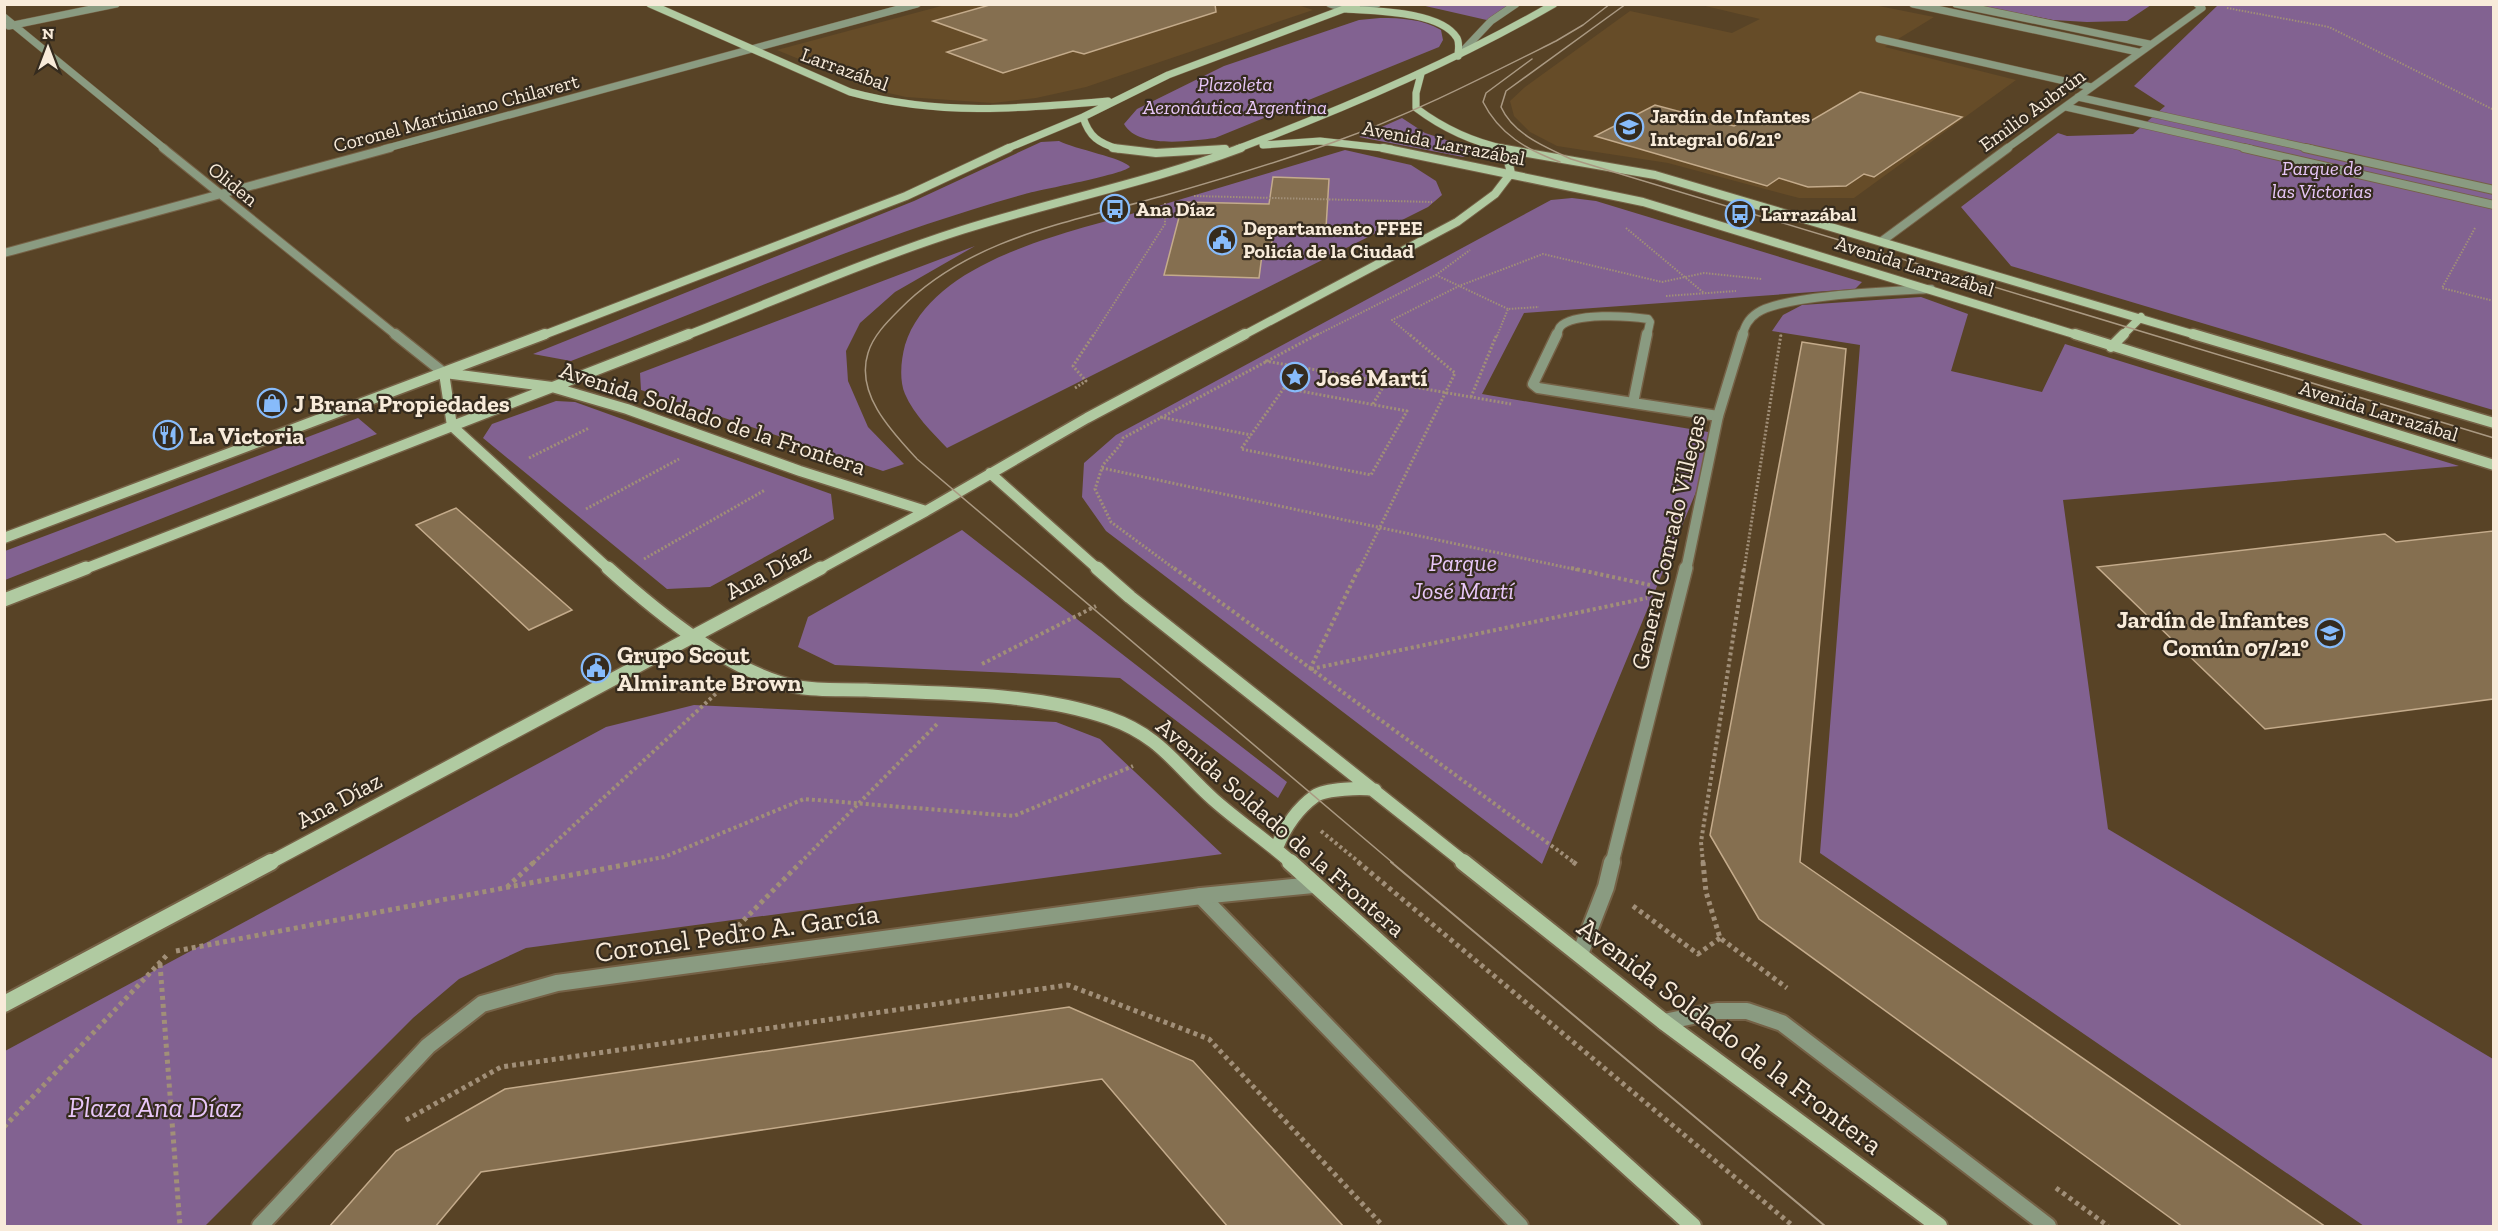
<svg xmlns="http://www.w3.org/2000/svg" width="2498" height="1231" viewBox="0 0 2498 1231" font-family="'Zilla Slab',serif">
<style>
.built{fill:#664c28}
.green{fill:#826291}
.building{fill:#856f50;stroke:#c4ab8b;stroke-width:1.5}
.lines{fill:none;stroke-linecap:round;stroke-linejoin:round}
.lane-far3-casing{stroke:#756146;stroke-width:8}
.lane-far2-casing{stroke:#756146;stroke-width:10}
.lane-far1-casing{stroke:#756146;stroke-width:13}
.lane-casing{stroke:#756146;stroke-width:20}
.street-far4-casing{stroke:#756146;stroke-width:8}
.street-far3-casing{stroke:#756146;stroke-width:10}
.street-far2-casing{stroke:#756146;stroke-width:13}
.street-far1-casing{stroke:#756146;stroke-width:16}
.street-casing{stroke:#756146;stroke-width:20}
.secondary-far4-casing{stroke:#756146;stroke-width:8}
.secondary-far3-casing{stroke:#756146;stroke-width:10}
.secondary-far2-casing{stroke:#756146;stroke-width:13}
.secondary-far1-casing{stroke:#756146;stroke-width:16}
.secondary-casing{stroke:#756146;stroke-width:20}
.path-far3{stroke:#a18f78;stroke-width:2;stroke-dasharray:1.5 1.5;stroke-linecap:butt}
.path-far2{stroke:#a18f78;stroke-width:3;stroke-dasharray:2 2;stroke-linecap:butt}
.path-far1{stroke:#a18f78;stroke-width:4;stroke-dasharray:3 3;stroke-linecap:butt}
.path{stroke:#a18f78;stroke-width:5;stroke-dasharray:4 4;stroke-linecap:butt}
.lane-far3{stroke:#8a9b81;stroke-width:7}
.lane-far2{stroke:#8a9b81;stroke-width:8}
.lane-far1{stroke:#8a9b81;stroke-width:10}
.lane{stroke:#8a9b81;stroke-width:16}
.street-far4{stroke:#8a9b81;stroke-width:7}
.street-far3{stroke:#8a9b81;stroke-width:8}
.street-far2{stroke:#8a9b81;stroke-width:10}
.street-far1{stroke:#8a9b81;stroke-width:13}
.street{stroke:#8a9b81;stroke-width:16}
.secondary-far4{stroke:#b0caa1;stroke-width:7}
.secondary-far3{stroke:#b0caa1;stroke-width:8}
.secondary-far2{stroke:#b0caa1;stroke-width:10}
.secondary-far1{stroke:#b0caa1;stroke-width:13}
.secondary{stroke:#b0caa1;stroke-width:16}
.tram-far1{stroke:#aa9982;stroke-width:1.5}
.tram{stroke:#aa9982;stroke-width:2}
.labels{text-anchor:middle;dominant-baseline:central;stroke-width:4.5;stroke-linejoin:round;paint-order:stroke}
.far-street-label{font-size:20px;fill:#f8ebda;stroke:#352b1e}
.far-park-label{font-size:20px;font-style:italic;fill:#e8c7f8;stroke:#352b1e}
.far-poi-label{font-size:20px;font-weight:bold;fill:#f8ebda;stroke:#352b1e;text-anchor:start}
.poi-label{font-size:24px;font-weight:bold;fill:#f8ebda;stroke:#352b1e;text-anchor:start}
.street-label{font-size:24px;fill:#f8ebda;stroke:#352b1e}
.park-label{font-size:24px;font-style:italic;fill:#e8c7f8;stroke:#352b1e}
.near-street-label{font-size:28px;fill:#f8ebda;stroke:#352b1e}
.near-park-label{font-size:28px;font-style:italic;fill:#e8c7f8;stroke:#352b1e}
</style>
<rect width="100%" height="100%" fill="#584326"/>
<!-- built -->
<path class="built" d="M1295,4l18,6 -227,77 -50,11 -43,5 -87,-6 -35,-8 -94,-39 168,-45z
M1697,4l177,1 60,12 -49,30 131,33 -162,118h-55l-131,-35 -111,-17 -27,-14 -16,-16 -4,-15 15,-14 105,-76 102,22 28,-14z"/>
<!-- green -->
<path class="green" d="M1421,5h95l-25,16z
M1977,5l174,-1v1l-24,16 -40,1 -34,-2z
M2215,5h278v405l-482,-144 -50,-59 97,-74 9,3 66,-2 32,-28 -31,-20 83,-80z
M1380,18c22,0 42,1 61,12l2,10 -4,7 -224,91c-25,3 -77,11 -91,-14l13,-15 87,-43 135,-46z
M1402,118l23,15 46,15 2,5 -10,4 -104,-20z
M1059,141c15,8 65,17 71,26 -9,8 -87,22 -105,27 -155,43 -304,109 -454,167l-38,-7 381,-153 127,-59z
M1345,150l66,15 25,16 6,14 -14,12 -481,241c-15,-16 -33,-33 -42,-54 -6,-14 -4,-34 0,-49 27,-86 164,-112 240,-135 67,-20 134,-40 200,-60z
M1572,198l24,3 266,81 -7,7 -331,24 -42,81 238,40 -178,430 -436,-333 -24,-34 2,-34 32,-28 435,-235z
M975,246l-80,46 -35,31 -14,28 2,30 20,46 36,37 -21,7 -242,-81 -1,-17z
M1921,297l47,17 -17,57 91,21 23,-48 394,122 -396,34 45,329 385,230v167h-129l-544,-373 40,-508 -88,-14 11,-16 19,-10z
M556,401l19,1 256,92 3,25 -124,68 -43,2 -184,-151 9,-14z
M358,418l19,16 -372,146v-29z
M962,530l325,252 -9,16 -158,-120 -285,-13 -37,-18 10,-30z
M694,705l362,17 44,17 122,115 -696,94 -67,31 -46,39 -208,208h-200v-175l601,-324z"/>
<!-- building -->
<path class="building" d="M993,4h222l1,8 -132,42 -11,-3 -70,22 -56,-21 39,-12 -53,-19z
M1860,92l102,25 -88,60 -10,-3 -18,12 -38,1 -29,-9 -12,8 -172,-50 60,-31 79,21 16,-9 38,-1 21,6z
M1273,177l56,2 -3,49 -52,-1 -4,28h-8l-3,23 -95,-3 19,-73 86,2z
M1802,342l44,7 -46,513 526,365h-143l-424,-308 -49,-84z
M456,508l116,102 -43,20 -113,-105z
M2493,531v168l-228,30 -168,-162 288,-33 11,8z
M1069,1007l124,54 151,166h-116l-126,-148 -621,93 -46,55h-106l67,-76 109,-62z"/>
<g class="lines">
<!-- lane-far3 casing -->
<g class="lane-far3-casing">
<path id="lane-far3" d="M1348,8l29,-4
M1879,39l212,48
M1458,56l33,-35 25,-17
M2078,97l234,52
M2066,107l185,42"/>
</g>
<!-- lane-far2 casing -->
<g class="lane-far2-casing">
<path id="lane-far2" d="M2244,148l250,57
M2305,148l189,42
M1556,336c2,-3 2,-6 4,-9 13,-15 70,-11 88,-8l2,3 -3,14"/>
</g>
<!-- lane-far1 casing -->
<g class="lane-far1-casing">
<path id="lane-far1" d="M1557,334l-24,50 5,4 95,15
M1633,403l85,13
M1633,403l14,-69"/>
</g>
<!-- lane casing -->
<g class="lane-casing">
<path id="lane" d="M1201,896l319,330
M1664,1022l53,-11h30l35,12 266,203"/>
</g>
<!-- street-far4 casing -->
<g class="street-far4-casing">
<path id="street-far4" d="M1330,4l15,5
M1913,4l225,48
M1956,4l193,40
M4,17l161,132
M9,26l107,-22
M384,149l533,-145
M2006,149l196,-141 -5,-4"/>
</g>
<!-- street-far3 casing -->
<g class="street-far3-casing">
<path id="street-far3" d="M163,148l234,188
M1882,241l126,-93
M4,253l386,-105
M1742,336c3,-10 6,-17 15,-23 26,-18 138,-22 174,-24"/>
</g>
<!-- street-far2 casing -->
<g class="street-far2-casing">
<path id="street-far2" d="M395,334l49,39
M1686,570l32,-154 25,-82"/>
</g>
<!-- street-far1 casing -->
<g class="street-far1-casing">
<path id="street-far1" d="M1612,863l74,-295"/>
</g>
<!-- street casing -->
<g class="street-casing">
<path id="street" d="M1580,954l26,-67 6,-25
M260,1226l168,-180 54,-42 75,-21 644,-87 112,-11"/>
</g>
<!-- secondary-far4 casing -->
<g class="secondary-far4-casing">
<path id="secondary-far4" d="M650,4l200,88c88,24 169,17 258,9
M1346,9c28,2 95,2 111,29 3,5 1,12 1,18
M1421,74l-5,19v15c28,21 56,34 90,41
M1083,117c6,20 16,26 35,32
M1263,145l57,-4 71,8
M1006,149l77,-32 85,-42 189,-71
M1222,149h3
M1237,149c109,-41 217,-87 317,-145"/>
</g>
<!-- secondary-far3 casing -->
<g class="secondary-far3-casing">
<path id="secondary-far3" d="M1113,148l43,5 69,-4
M1383,148l260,54 437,134
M1499,148l156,27 544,161
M541,336l365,-140 103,-48
M685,336c92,-36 183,-76 277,-106 92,-29 188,-48 279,-82
M1242,336l215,-114 38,-28 16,-21 -3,-12 -11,-13
M2122,336l19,-19"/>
</g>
<!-- secondary-far2 casing -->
<g class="secondary-far2-casing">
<path id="secondary-far2" d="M2075,334l419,131
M2193,334l301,89
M2111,347l13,-13
M444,373l8,53 158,144
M445,373l107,14 75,22 173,62 126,40
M990,473l109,97
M4,538l541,-204
M82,570l607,-236
M818,570l108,-59 161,-93 158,-84"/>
</g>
<!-- secondary-far1 casing -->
<g class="secondary-far1-casing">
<path id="secondary-far1" d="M608,568c49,44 125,107 190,119 22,4 46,2 68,3 78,4 168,2 243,28 52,18 67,48 105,82 25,22 53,41 78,63
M1097,568l33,29 335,266
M4,600l82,-32
M1276,849c8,-20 21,-40 39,-53 10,-7 48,-9 60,-6
M269,863l552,-295"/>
</g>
<!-- secondary casing -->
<g class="secondary-casing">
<path id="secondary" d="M1290,862l403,364
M1463,862l201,160 275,204
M4,1004l267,-142"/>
</g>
<!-- path-far3 -->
<path class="path-far3" d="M2227,8l102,19 165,83
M1194,196l238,6
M1626,228l78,65
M2475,228l-33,60 52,13
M1436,275l72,34
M1666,296l70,-5
M1093,336l72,-112v-21
M1315,336l121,-61 34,-25
M1411,336l-19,-16 67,-34 84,-32 119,28 42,-9 58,6
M1497,336l11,-27 31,-2
M1781,336v-3"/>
<!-- path-far2 -->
<path class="path-far2" d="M1265,361l246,43
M1075,388l11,-7 -13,-15 21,-32
M1284,388l123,23 -36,64 -130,-26z
M1471,397l26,-63
M1373,404l13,-22
M1160,417l91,18
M529,458l60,-30
M1102,468l476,102
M586,509l93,-50
M644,559l121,-69
M1176,570l-65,-48 -16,-33 8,-24 18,-21 2,-6 195,-104
M1359,570l96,-197 -46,-39
M1744,570l37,-236"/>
<!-- path-far1 -->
<path class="path-far1" d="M1174,568l401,295
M1571,568l79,17
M982,664l114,-58
M1310,669l49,-101
M1311,669l336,-71
M1321,831l39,32
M533,863l189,-175
M632,863l32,-6 140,-58 210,17 119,-50
M800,863l137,-139
M1703,863l-2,-21 43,-274"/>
<!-- path -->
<path class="path" d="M1358,862l435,364
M1573,862l6,4
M1703,862l3,30 14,46 67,50
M507,887l27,-25
M1633,906l65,48 22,-16
M738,926l63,-64
M176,951l463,-89
M160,964l20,262
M406,1120l95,-53 567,-82 141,54 174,187
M4,1127l163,-172
M2056,1188l52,38"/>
<!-- lane-far3 -->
<use href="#lane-far3" class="lane-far3"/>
<!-- lane-far2 -->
<use href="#lane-far2" class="lane-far2"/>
<!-- lane-far1 -->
<use href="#lane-far1" class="lane-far1"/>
<!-- lane -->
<use href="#lane" class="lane"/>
<!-- street-far4 -->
<use href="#street-far4" class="street-far4"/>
<!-- street-far3 -->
<use href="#street-far3" class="street-far3"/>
<!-- street-far2 -->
<use href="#street-far2" class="street-far2"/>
<!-- street-far1 -->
<use href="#street-far1" class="street-far1"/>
<!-- street -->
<use href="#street" class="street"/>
<!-- secondary-far4 -->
<use href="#secondary-far4" class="secondary-far4"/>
<!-- secondary-far3 -->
<use href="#secondary-far3" class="secondary-far3"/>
<!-- secondary-far2 -->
<use href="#secondary-far2" class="secondary-far2"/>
<!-- secondary-far1 -->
<use href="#secondary-far1" class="secondary-far1"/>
<!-- secondary -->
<use href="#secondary" class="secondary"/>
<!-- tram-far1 -->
<path class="tram-far1" d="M1626,4l-120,87 -5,16c12,27 44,40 70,52l923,279
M1532,59l-46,34 -3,9c16,32 44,48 77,60
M1393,863l-476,-404c-25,-27 -62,-65 -49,-106 5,-17 19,-31 31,-43 71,-73 173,-88 267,-115 56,-16 113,-33 168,-53 76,-27 150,-65 222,-101l27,-16 27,-21"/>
<!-- tram -->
<path class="tram" d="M1391,862l434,364"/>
</g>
<!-- icons -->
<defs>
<g id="school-ring" transform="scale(1.5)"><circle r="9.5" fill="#352b1e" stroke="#87bbfb" stroke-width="1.5"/><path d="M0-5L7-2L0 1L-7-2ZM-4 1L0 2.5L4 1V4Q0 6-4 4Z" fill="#87bbfb"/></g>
<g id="bus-ring" transform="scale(1.5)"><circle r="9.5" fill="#352b1e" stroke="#87bbfb" stroke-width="1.5"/><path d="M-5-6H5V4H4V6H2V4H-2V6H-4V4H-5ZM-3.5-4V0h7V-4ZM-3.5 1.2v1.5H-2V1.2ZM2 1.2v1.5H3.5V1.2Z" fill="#87bbfb"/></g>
<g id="civic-ring" transform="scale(1.5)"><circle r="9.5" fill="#352b1e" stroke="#87bbfb" stroke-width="1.5"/><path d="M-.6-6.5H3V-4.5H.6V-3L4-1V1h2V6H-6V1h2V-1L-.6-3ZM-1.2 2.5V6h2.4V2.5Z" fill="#87bbfb"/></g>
<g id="sight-ring" transform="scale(1.5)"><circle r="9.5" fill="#352b1e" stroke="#87bbfb" stroke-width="1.5"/><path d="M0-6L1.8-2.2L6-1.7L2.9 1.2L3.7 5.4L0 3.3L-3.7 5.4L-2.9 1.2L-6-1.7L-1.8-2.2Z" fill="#87bbfb"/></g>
<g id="shop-ring" transform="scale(1.5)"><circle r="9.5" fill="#352b1e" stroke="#87bbfb" stroke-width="1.5"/><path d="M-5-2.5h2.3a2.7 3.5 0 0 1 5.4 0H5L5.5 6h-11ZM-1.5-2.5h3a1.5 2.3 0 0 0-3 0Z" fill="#87bbfb"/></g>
<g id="restaurant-ring" transform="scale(1.5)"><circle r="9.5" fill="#352b1e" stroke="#87bbfb" stroke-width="1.5"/><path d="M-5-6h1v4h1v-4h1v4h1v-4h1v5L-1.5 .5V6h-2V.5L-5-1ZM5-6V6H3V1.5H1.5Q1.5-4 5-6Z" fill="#87bbfb"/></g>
</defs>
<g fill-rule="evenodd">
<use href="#school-ring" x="1629" y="127"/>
<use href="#bus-ring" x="1115" y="209"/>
<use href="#bus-ring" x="1740" y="214"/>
<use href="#civic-ring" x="1222" y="240"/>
<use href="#sight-ring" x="1295" y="377"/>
<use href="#shop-ring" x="272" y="403"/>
<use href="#restaurant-ring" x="168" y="435"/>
<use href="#school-ring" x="2330" y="633"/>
<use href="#civic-ring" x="596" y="668"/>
</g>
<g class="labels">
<!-- far-street labels -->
<g class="far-street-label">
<text transform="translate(845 69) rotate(20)">Larrazábal</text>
<text transform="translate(2032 110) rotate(-36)">Emilio Aubrún</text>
<text transform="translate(456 113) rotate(-15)">Coronel Martiniano Chilavert</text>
<text transform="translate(1444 143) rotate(11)">Avenida Larrazábal</text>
<text transform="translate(233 184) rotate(39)">Oliden</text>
<text transform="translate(1915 266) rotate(17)">Avenida Larrazábal</text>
<text transform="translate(2379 411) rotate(17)">Avenida Larrazábal</text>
</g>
<!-- far-park labels -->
<g class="far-park-label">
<text x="1235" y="84">Plazoleta<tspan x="1235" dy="23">Aeronáutica Argentina</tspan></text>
<text x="2322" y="168">Parque de<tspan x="2322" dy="23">las Victorias</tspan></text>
</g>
<!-- far-poi labels -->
<g class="far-poi-label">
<text x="1650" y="116">Jardín de Infantes<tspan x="1650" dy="23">Integral 06/21°</tspan></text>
<text x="1136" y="209">Ana Díaz</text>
<text x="1761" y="214">Larrazábal</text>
<text x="1243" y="228">Departamento FFEE<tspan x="1243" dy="23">Policía de la Ciudad</tspan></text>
</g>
<!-- poi labels -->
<g class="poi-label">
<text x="1316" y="377">José Martí</text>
<text x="293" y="403">J Brana Propiedades</text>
<text x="189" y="435">La Victoria</text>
<text x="2309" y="619" text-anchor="end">Jardín de Infantes<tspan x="2309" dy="28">Común 07/21°</tspan></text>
<text x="617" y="654">Grupo Scout<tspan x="617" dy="28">Almirante Brown</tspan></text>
</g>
<!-- street labels -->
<g class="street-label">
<text transform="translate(713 418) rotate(18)">Avenida Soldado de la Frontera</text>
<text transform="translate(1668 542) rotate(-77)">General Conrado Villegas</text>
<text transform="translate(768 571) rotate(-28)">Ana Díaz</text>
<text transform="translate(339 800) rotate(-28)">Ana Díaz</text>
<text transform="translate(1281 827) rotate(41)">Avenida Soldado de la Frontera</text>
</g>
<!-- park labels -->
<g class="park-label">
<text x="1463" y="562">Parque<tspan x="1463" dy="28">José Martí</tspan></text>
</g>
<!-- near-street labels -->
<g class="near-street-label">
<text transform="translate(737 933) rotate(-8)">Coronel Pedro A. García</text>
<text transform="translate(1730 1036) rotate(37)">Avenida Soldado de la Frontera</text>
</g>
<!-- near-park labels -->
<g class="near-park-label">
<text x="155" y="1107">Plaza Ana Díaz</text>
</g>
</g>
<!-- border -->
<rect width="2498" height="1231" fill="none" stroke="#f8ebda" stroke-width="12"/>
<!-- north arrow -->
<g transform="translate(48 48)" stroke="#352b1e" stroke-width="4.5" paint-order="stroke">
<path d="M0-4.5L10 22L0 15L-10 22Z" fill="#f8ebda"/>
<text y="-9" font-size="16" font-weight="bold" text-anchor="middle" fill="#f8ebda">N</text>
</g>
</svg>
